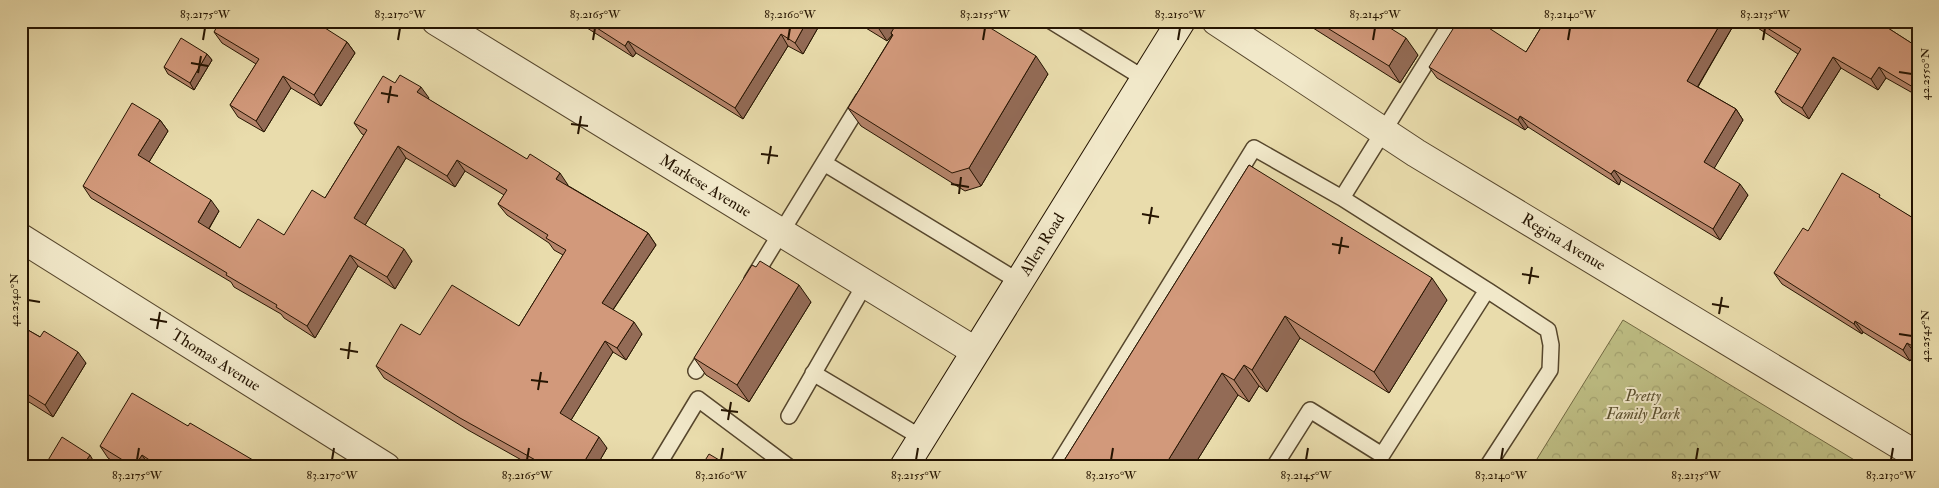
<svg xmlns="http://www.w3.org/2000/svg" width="1939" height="488" viewBox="0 0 1939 488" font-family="'IM FELL Double Pica',serif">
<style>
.park{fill:url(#park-crowns);stroke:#726942}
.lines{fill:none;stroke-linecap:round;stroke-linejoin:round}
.service-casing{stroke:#56462c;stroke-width:18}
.minor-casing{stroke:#56462c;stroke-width:30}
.secondary-casing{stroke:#251401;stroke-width:30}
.service{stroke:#f1e8c9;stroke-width:15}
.minor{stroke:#f1e8c9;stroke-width:28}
.secondary{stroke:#f1e8c9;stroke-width:28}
.wall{fill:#b5846a;stroke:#251401}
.shaded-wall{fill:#936b56;stroke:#251401}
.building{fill:#d2997b;stroke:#251401}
.ticks{fill:none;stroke:#251401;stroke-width:2}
.labels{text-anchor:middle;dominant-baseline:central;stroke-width:4;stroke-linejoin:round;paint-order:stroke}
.street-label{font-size:16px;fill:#251401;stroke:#f1e8c9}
.park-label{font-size:16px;font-style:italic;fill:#5b502f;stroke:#f1e8c9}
.neatline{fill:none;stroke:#251401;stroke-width:2}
.ticks-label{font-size:12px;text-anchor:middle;fill:#251401}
</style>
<defs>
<pattern id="park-crowns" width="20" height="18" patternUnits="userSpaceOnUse" patternTransform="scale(1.25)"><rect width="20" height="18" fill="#bebe84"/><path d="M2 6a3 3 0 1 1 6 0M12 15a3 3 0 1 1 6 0" fill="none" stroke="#a3a270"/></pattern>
</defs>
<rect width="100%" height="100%" fill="#e9dcac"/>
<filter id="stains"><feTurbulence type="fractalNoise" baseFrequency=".004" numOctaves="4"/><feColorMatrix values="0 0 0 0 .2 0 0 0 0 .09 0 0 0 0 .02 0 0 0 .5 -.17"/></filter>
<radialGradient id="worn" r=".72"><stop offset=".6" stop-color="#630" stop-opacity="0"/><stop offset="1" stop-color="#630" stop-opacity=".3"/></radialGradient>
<!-- park -->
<path class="park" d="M1623,320l243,147h-334z"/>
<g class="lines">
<!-- service casing -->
<g class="service-casing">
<path id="service" d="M1051,21l94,58
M824,163l194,118
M752,280l111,-181
M1487,290l61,40 3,15 -1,25 -63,97
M696,371l14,-22
M813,373l109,65
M789,416l76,-132
M657,467l41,-68 91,68
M1057,467l197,-319 88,50
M1274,467l36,-57 72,45 105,-165 -145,-92 110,-177"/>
</g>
<!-- minor casing -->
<g class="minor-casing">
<g id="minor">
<path id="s1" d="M436,21l539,330"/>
<path id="s2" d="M1216,21l200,132 502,303"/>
<path id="s3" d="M21,238l365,229"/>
</g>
</g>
<!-- secondary casing -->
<g class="secondary-casing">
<g id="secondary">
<path id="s4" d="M904,467l277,-446"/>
</g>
</g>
<!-- service -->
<use href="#service" class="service"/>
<!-- minor -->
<use href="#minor" class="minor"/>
<!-- secondary -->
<use href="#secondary" class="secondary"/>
</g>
<!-- wall -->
<path class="wall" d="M576,21h239l4,5 -16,28 -15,-8 -45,73 -107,-66 -3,4z
M858,21h121l69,53 -67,112 -16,5 -104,-65 -13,-18 44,-72v-1l-5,6 -26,-16z
M1302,21h77l39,34 -18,28z
M1545,21h191l-38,66 38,22 7,11 -29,48 34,27 -28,45 -99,-60 -2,5 -91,-58 -3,3 -88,-52 -8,-11 97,-15z
M1747,21h130l39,25 2,-2v52l-32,-18 -8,12 -37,-22 -32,51 -27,-17 -7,-10 23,-38z
M309,25l38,17 8,11 -34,53 -30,-18 -27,44 -26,-15 -8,-12 26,-41 -34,-21 -8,-11z
M207,54l5,6 -18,30 -26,-16 -4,-7z
M395,83l34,15 -1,1 140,86h-1l81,48 8,12 -43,65 29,24 -16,26 -13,-8 -42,68 36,28 -11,19h-62l-66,-37 -84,-52 -8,-12 44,-31 99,-9 44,-71 -9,-5 -5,-7 -42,-28 -9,-11 6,-9 -39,-24 -10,16 -49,-29 -41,67 47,36 -17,28 -37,-23 -43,72 -31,-20 -3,-4 -47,-27 -3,-5 -140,-84 -8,-12 77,-66 8,11 -19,31 70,49 -10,18 31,19 44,-13 41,-37 39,-63 -2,-1 -8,-11z
M1249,165l198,135 -58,93 -89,-55 -33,54 -8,-6 -10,16 -11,-7 -45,72h-133z
M1884,201l34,20v134l-3,-2 -5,8 -47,-29 -1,2 -80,-50 -8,-11 34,-42z
M811,302l-62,100 -43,-27 -12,-17z
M21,326l65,37 -33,54 -32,-20z
M188,426l70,37 2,4h-138l-14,-9 -8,-12z"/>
<!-- shaded-wall -->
<path class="shaded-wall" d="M807,21h8l4,5 -16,28 -8,-11z
M876,21h25l-10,12 1,2 -5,6 -12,-18z
M1722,21h14l-41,70 -8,-10z
M781,34l7,12 -45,73 -8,-11z
M1406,38l12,17 -18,28 -11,-17z
M628,41l8,12 -3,4 -8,-11z
M347,42l8,11 -34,53 -7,-11z
M207,54l5,6 -18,30 -4,-7z
M1036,56l12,18 -67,112 -12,-18z
M1833,57l8,11 -32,51 -7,-11z
M1879,67l7,11 -8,12 -7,-11z
M283,76l8,12 -27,44 -8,-11z
M421,87l8,11 -4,6 -8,-12z
M1736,109l7,11 -31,52 -8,-10z
M1520,116l8,11 -3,3 -7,-10z
M160,120l8,11 -22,36 -8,-12z
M398,146l8,12 -44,72 -8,-12z
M457,160l8,11 -10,16 -8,-11z
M1614,170l7,10 -2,5 -8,-11z
M560,173l8,12 -4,5 -8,-11z
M1740,184l8,11 -28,45 -7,-11z
M211,200l8,11 -13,22 -8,-11z
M648,233l8,12 -46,69 -8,-11z
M404,249l8,12 -17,28 -8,-12z
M350,255l8,11 -43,72 -8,-12z
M1432,278l15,22 -58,93 -15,-21z
M799,285l12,17 -62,100 -12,-17z
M1285,316l15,22 -33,54 -15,-22z
M1855,321l8,11 -1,2 -8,-10z
M634,322l8,12 -16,26 -9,-12z
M605,341l8,11 -45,73 -8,-12z
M1907,343l8,10 -5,8 -7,-11z
M78,352l8,11 -33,54 -8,-12z
M1244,365l15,21 -10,16 -15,-22z
M1222,373l16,22 -45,72h-29z
M599,437l8,11 -11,19h-15z
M90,455l4,7 -3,5h-9z
M142,455l8,12h-16z"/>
<!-- building -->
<path class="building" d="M220,21h82l7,4 2,-4h3l33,21 -33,53 -31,-19 -27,45 -26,-16 29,-46 -45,-27z
M586,21h221l-12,22 -14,-9 -46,74 -107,-67 -3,5z
M898,21h81l57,35 -67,112 -17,5 -104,-65 45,-73 -2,-2z
M1316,21h63l27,17 -17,28z
M1458,21h20l48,31 19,-31h177l-35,60 49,28 -32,53 36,22 -27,45 -99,-59 -3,4 -91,-58 -2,4 -89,-53z
M1756,21h121l39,25 2,-2v46l-39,-23 -8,12 -38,-22 -31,51 -27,-16 26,-43z
M181,38l26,16 -17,29 -26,-16z
M400,75l21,12 -4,5 110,67 3,-5 30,19 -4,6 92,54 -46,70 32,19 -17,26 -12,-7 -45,72 39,24 -18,30h-39l-4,-3 1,-2 -79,-44 -84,-52 25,-42 19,11 32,-50 67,41 47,-76 -20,-12 2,-3 -50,-31 9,-14 -50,-30 -10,16 -49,-30 -44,72 50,31 -17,28 -37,-22 -43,71 -31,-19 1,-2 -51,-30 1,-2 -144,-87 49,-83 28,17 -22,35 73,45 -13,22 42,26 18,-29 26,16 28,-45 13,8 42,-68 -13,-7 29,-47 12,7z
M1249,165l183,113 -58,94 -89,-56 -33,54 -8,-5 -10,15 -12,-7 -58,94h-104z
M1842,173l38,22 -1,2 39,24v128l-11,-6 -4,7 -48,-29 -1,3 -80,-51 29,-45 5,3z
M760,261l39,24 -62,100 -43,-27 58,-93 4,2z
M21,326l19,11 4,-6 34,21 -33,53 -24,-15z
M132,393l56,33 2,-3 68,40 -2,4h-96l-18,-12 -8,12 -34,-21z
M62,437l28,18 -8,12h-38z
M709,454l22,13h-30z"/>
<!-- ticks -->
<path class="ticks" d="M203,40l2,-12M398,40l2,-12M593,40l2,-12M788,40l2,-12M983,40l2,-12M1178,40l2,-12M1373,40l2,-12M1568,40l2,-12M1763,40l2,-12M191,63l17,3M1899,72l13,2M198,73l3,-17M381,93l17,3M388,103l3,-17M571,124l17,2M578,134l3,-18M761,154l17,2M768,164l3,-18M951,184l18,3M959,194l2,-17M1142,214l17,3M1149,224l3,-17M1332,244l17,3M1339,254l3,-17M1522,274l17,3M1529,284l3,-17M28,300l12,2M1712,304l17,3M1719,314l3,-17M150,319l17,3M157,329l3,-17M1899,334l13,2M340,349l18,3M348,359l2,-17M531,380l17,2M538,390l3,-18M721,410l17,2M728,420l3,-18M137,460l2,-12M332,460l2,-12M527,460l2,-12M721,460l2,-12M916,460l2,-12M1111,460l2,-12M1306,460l2,-12M1501,460l2,-12M1696,460l2,-12M1891,460l2,-12"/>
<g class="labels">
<!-- street labels -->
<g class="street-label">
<text stroke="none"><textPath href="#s1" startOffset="316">Markese Avenue</textPath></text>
<text stroke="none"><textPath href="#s2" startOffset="412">Regina Avenue</textPath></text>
<text stroke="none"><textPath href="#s4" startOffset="262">Allen Road</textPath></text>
<text stroke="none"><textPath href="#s3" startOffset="230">Thomas Avenue</textPath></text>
</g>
<!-- park labels -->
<g class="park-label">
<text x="1643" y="396">Pretty<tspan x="1643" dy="18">Family Park</tspan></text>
</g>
</g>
<!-- margin -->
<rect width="1939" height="488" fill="none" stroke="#e9dcac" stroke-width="55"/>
<rect x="28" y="28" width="1884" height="432" class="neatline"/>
<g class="ticks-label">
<text x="205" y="18">83.2175°W</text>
<text x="400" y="18">83.2170°W</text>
<text x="595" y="18">83.2165°W</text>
<text x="790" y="18">83.2160°W</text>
<text x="985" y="18">83.2155°W</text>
<text x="1180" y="18">83.2150°W</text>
<text x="1375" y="18">83.2145°W</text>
<text x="1570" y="18">83.2140°W</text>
<text x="1765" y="18">83.2135°W</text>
<text transform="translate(1925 74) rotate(-90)" y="4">42.2550°N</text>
<text transform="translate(14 300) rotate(-90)" y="4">42.2540°N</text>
<text transform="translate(1925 336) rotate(-90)" y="4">42.2545°N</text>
<text x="137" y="479">83.2175°W</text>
<text x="332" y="479">83.2170°W</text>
<text x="527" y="479">83.2165°W</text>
<text x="721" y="479">83.2160°W</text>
<text x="916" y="479">83.2155°W</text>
<text x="1111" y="479">83.2150°W</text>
<text x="1306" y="479">83.2145°W</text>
<text x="1501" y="479">83.2140°W</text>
<text x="1696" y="479">83.2135°W</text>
<text x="1891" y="479">83.2130°W</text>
</g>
<rect width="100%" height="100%" filter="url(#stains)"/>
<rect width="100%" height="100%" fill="url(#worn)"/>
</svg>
